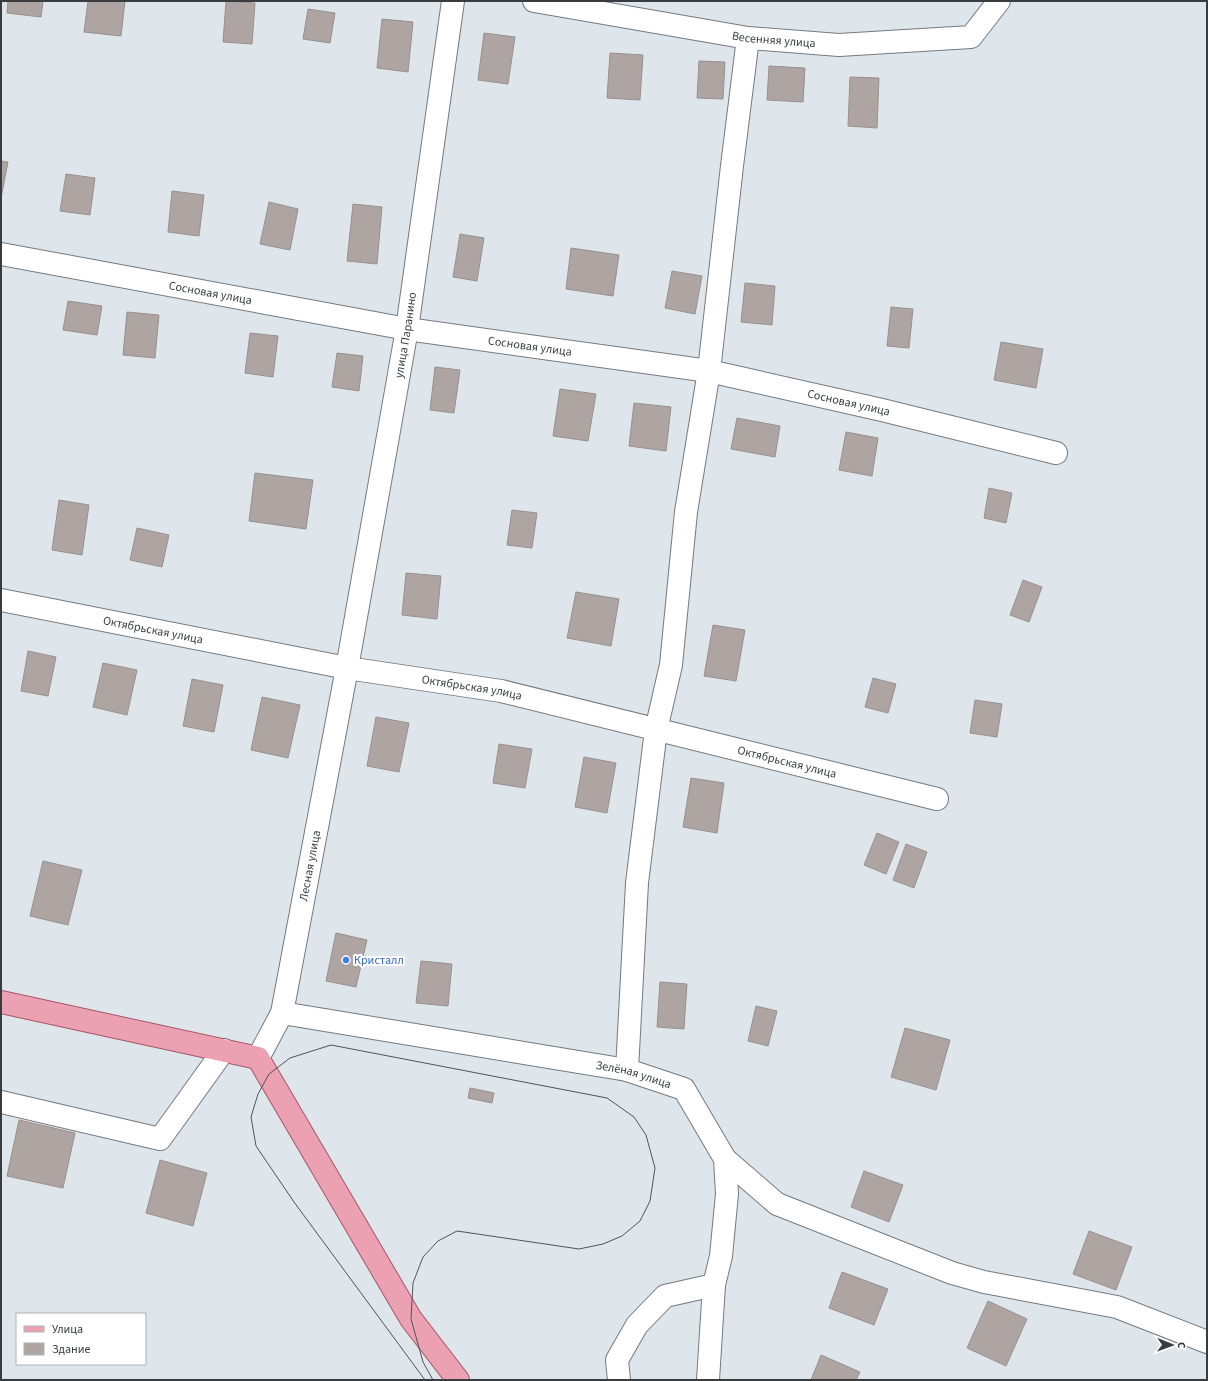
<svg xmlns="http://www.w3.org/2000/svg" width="1208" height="1381" viewBox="0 0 1208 1381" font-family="'Source Sans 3',sans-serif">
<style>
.building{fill:#aea5a3;stroke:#98908e}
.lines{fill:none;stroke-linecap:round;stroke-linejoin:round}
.minor-casing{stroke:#747a7f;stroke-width:24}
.major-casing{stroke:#a65669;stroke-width:24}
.minor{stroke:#fff;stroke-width:22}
.major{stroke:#eca1b2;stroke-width:22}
.tram{stroke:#505356;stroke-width:1}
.shop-dot{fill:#3f7fe0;stroke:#fff;stroke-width:1.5}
.labels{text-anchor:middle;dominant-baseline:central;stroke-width:4;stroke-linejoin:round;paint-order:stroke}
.street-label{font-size:12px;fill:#3a3d3f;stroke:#fff}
.shop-label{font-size:12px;fill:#366cbe;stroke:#fff;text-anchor:start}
</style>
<rect width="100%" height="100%" fill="#dfe6eb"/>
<!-- building -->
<path class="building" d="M8,1h35l-2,16 -34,-4z
M88,1h37l-4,35 -37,-4z
M226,1l29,2 -3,41 -29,-2z
M308,9l27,4 -5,30 -27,-4z
M382,19l31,3 -5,50 -31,-4z
M484,33l31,4 -7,47 -30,-4z
M610,53l33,2 -3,45 -33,-2z
M699,61l26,1 -2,37 -26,-1z
M769,66l36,2 -2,34 -36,-2z
M850,77l29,1 -2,50 -29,-2z
M1,161l7,1 -7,36z
M66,174l29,4 -5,37 -30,-4z
M172,191l32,4 -5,41 -31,-4z
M269,202l29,7 -8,41 -30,-6z
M353,204l29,3 -5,57 -30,-3z
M460,234l24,4 -7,43 -24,-4z
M571,248l48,7 -6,41 -47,-7z
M672,271l30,5 -7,38 -30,-6z
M745,283l30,3 -3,39 -31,-3z
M68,301l34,5 -5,29 -34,-5z
M891,307l22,2 -4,39 -22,-2z
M127,312l32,3 -4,43 -32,-3z
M250,333l28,3 -5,41 -28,-4z
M1001,342l42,7 -7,39 -42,-8z
M337,353l26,3 -4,35 -27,-4z
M435,367l25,3 -6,43 -24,-3z
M560,389l36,5 -8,47 -35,-5z
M634,403l37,4 -5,44 -37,-5z
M737,418l43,8 -5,31 -44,-8z
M846,432l32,6 -6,38 -33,-6z
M255,473l58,7 -7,49 -57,-8z
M989,488l23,5 -6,30 -22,-5z
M59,500l30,5 -7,50 -30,-5z
M512,510l25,3 -5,35 -25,-3z
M137,528l32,7 -7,32 -32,-7z
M406,573l35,3 -4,43 -35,-4z
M1023,580l19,7 -13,35 -19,-7z
M576,592l43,7 -8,47 -44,-8z
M713,625l32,5 -9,51 -32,-5z
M28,651l28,6 -8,39 -27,-5z
M103,663l34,7 -10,45 -34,-8z
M873,678l23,6 -8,29 -23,-6z
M192,679l31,6 -9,47 -31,-6z
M262,697l38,8 -12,53 -37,-8z
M975,700l27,4 -5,33 -27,-4z
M376,717l33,6 -10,49 -32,-6z
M499,744l33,5 -7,39 -32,-5z
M584,757l32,6 -9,50 -32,-6z
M691,778l33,5 -7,50 -34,-6z
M877,833l22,9 -13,32 -22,-9z
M906,844l21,8 -13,36 -21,-8z
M43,861l39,9 -14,55 -38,-9z
M336,933l31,7 -11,47 -30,-6z
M421,961l31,3 -4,42 -32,-3z
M660,982l27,2 -3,45 -27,-2z
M756,1006l21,5 -9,35 -20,-5z
M905,1028l45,12 -14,50 -45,-13z
M470,1088l24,5 -2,10 -24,-5z
M19,1120l56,13 -12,55 -56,-12z
M160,1160l47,13 -14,53 -47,-13z
M864,1171l39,14 -14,37 -38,-15z
M1089,1231l43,16 -16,43 -43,-16z
M842,1272l46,17 -14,36 -45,-17z
M988,1301l39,18 -21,47 -39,-18z
M821,1355l39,17 -4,8h-45z"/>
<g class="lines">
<!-- minor casing -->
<g class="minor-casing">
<g id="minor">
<path id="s1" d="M534,1l214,37 91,7 132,-8 28,-36"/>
<path id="s2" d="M1,254l406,75 302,42 173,39 174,43"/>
<path id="s3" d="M1,600l346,68 154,23 436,108"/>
<path id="s4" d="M282,1013l345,57 57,19 41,70 2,35 -6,62 -7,29 -6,95"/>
<path id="s5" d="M258,1058l24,-45 65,-345 60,-339 46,-328"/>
<path d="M627,1070l10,-187 19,-153 15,-65 15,-153 23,-141 23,-205 16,-128"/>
<path d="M1,1102l159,37 64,-89"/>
<path d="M725,1159l52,45 175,69 32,9 133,25 90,35"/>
<path d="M619,1380l-2,-20 20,-35 28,-29 49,-11"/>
</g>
</g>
<!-- major casing -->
<g class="major-casing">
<path id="major" d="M1,1002l257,56 153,261 47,61"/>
</g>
<!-- minor -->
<use href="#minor" class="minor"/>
<!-- major -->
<use href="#major" class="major"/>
<!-- tram -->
<path class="tram" d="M425,1380l-131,-178 -38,-56 -5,-29 7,-23 11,-20 21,-16 41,-13 276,53 27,19 12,18 9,33 -5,33 -10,20 -18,15 -19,8 -24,5 -122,-18 -19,10 -15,16 -10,26 -2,36 12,43 10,18"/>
</g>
<!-- markers -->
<circle class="shop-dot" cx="346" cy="960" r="4"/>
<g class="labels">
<!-- street labels -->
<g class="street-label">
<text stroke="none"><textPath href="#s1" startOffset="243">Весенняя улица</textPath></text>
<text stroke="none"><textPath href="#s2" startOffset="213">Сосновая улица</textPath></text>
<text stroke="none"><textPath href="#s5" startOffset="740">улица Паранино</textPath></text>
<text stroke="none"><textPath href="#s2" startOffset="537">Сосновая улица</textPath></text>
<text stroke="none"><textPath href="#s2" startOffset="861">Сосновая улица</textPath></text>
<text stroke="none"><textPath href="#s3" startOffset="155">Октябрьская улица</textPath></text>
<text stroke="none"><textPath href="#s3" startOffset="479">Октябрьская улица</textPath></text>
<text stroke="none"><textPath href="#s3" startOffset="803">Октябрьская улица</textPath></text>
<text stroke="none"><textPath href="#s5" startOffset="201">Лесная улица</textPath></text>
<text stroke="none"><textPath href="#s4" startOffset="357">Зелёная улица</textPath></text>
</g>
<!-- shop labels -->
<g class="shop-label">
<text x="354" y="960">Кристалл</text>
</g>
</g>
<!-- border -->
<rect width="1208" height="1381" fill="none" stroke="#3a3d3f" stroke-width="4"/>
<!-- legend -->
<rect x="16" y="1313" width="130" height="52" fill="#ffffff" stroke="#b0b1b2"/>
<rect x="24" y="1326" width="20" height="6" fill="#eca1b2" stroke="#b0b1b2"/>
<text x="52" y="1333" font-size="12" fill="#3a3d3f">Улица</text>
<rect x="24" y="1343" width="20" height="12" fill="#aea5a3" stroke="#b0b1b2"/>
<text x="52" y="1353" font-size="12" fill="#3a3d3f">Здание</text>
<!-- north arrow -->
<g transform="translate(1172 1345) rotate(91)" stroke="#ffffff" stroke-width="3" paint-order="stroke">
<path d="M0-3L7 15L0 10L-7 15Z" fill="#3a3d3f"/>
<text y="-6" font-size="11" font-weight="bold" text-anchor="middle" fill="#3a3d3f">С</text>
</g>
</svg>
